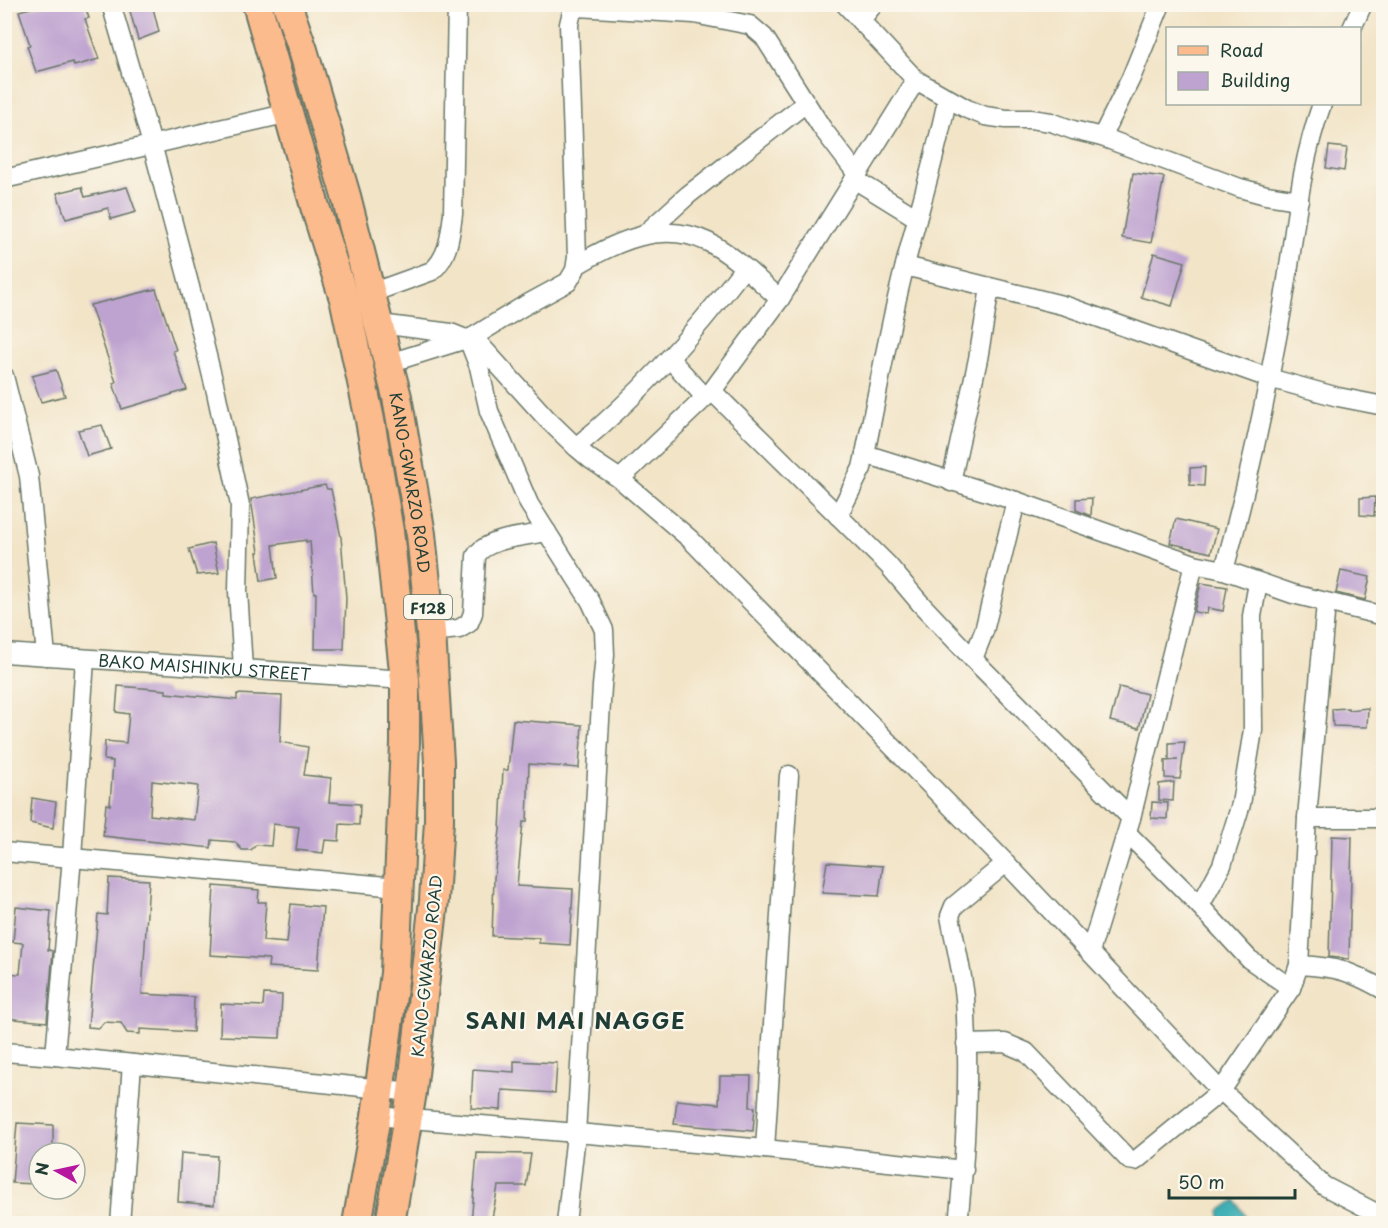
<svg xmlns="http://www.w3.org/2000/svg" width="1388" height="1228" viewBox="0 0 1388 1228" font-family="'Playpen Sans',sans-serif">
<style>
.water{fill:#3badb3;stroke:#2d7574;stroke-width:1.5}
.building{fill:#bea3d0;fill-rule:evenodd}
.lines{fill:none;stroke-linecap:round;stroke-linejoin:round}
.minor-casing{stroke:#697767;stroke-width:21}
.primary-casing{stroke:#697767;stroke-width:32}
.minor{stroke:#fff;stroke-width:18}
.primary{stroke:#fbbb8c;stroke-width:28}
.labels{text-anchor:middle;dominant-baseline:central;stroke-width:4.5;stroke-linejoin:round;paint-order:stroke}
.shield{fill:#fbf7ec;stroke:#61756b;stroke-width:1.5}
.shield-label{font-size:15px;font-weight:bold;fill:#1f3d34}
.street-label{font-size:16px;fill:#1f3d34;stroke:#fbf7ec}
.district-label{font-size:22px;font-weight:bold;letter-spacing:1.5px;fill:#1f3d34;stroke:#fbf7ec}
</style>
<rect width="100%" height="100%" fill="#fbf7ec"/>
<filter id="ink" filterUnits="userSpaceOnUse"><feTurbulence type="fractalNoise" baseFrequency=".0167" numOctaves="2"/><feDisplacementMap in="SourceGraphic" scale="12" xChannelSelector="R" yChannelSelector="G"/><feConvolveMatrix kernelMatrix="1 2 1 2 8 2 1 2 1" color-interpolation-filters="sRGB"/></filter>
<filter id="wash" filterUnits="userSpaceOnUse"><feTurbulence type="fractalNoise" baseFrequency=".008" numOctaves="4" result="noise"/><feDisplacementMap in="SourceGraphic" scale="24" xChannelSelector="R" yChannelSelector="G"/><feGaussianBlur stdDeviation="1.35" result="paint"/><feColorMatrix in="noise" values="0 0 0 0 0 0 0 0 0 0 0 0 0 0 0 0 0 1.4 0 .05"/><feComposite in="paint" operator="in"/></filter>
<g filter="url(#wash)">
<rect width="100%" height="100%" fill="#f2e4c7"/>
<!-- water -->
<path class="water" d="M1235,1200l15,23h-31l1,-12z"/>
<g id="blocks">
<!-- building -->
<path class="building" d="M46,4h38l5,14 -4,1 14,40 -25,7 -1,-4 -37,10 -9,-26 3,-1 -11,-34z
M128,4h24l7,28 -21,8z
M1329,146l18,2 -3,23 -18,-3z
M1133,173l31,4 -13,66 -29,-5z
M82,187l3,10 42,-10 9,25 -25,7 -3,-11 -42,11 -9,-26z
M1154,253l31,9 -13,44 -31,-9z
M156,289l20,61 -3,1 14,39 -65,19 -9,-26 3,-1 -26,-77z
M56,370l9,26 -24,6 -9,-26z
M102,425l9,24 -24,7 -9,-26z
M1205,467l-1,19 -14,-1v-17z
M325,485l2,4h4l10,48 5,61 -2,51h-29l1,-56h-2l-4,-52 -4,1v-2l-33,5 4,33 -16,3 -4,-29h2l-8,-53z
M1375,497l-1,19 -14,-1v-17z
M1092,498l-1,18 -15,-6v-11z
M1176,519l41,10 -6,24 -41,-10z
M213,543l6,30 -22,2 -8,-26z
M1341,571l29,6 -5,23 -29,-7z
M1201,583l26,4 -4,24 -15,-3 -1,6 -13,-2z
M118,686l48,4v3l71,7v-6l45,2 -2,46 28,5 -4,28 27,3 -2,24 31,2 -1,21 -19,-1 -1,17 -14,-1 -2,13 -27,-3 3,-23 -26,-3 -2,22 -15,-1 -5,5h-9l-7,-8 -23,-2 -1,8 -108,-12 3,-32 4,1 3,-44 -9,-1 1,-19 21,2 3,-29 -13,-2zM152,781l46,5 -4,34 -44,-5z
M1119,687l28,7 -8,34 -29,-7z
M1348,708v2l20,-2 -1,19 -34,-1 -1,-17z
M513,720l69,5 -3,43 -50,-4 -2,58h-4l-6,64 56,3 -3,56 -31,-2v-5l-47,-2 2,-58 6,-48 3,-60h5z
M1185,742l-5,37 -15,-1v-17l13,-1h-9v-17z
M1174,782l-1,19 -14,-1v-16z
M32,798l24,4 -3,26 -23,-5z
M1152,802l16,1 -1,16 -16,-1z
M1332,836l20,1 -3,122 -20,-2z
M827,862l56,4 -4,30 -57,-3z
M109,878l40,2 -7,114 52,3 -1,35 -53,-3v5l-13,-1 -6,-10 -17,-1 -5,6 -11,-1 10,-113 9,1z
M214,886l45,4 -1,12h8l-3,39 24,2 4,-39 32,3 -5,63 -50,-3 1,-8 -59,-4z
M16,907l35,4 -3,39 5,1 -6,71 -43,-4v-45l16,1 3,-31 -10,-1z
M264,994l18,1 -2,43 -60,-2 1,-32 42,2z
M514,1061l43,2 -2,30 -53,-3 -1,20 -30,-2 2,-39 41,3z
M720,1076h31l-1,31h5l-2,24 -79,-7 3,-24 42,4z
M17,1123l36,2v26h-10v2h-4v31l-27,-1z
M181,1153l36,3 -3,49 -36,-3z
M477,1153l54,1 -5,32h-28l-7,38h-20z"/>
</g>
</g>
<g filter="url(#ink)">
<use href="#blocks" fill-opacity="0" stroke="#697767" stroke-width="1.5"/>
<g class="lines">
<!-- minor casing -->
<g class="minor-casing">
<g id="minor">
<path d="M111,4l41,140 38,143 26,105 24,113 -2,86 5,77"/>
<path d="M845,4l71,76 51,29 18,7 21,3h25l20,3 22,8 29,7 138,51 26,7 33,5"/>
<path d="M860,21l14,-17"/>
<path d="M1352,28l11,-24"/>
<path d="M1102,137l29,-59 30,-74"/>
<path d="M4,179l285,-66"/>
<path d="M854,179l63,39"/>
<path d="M644,235l44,-40 118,-92"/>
<path d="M577,265c40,-24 85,-45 131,-23 26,13 50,38 72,57"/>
<path d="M905,266l161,40 203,72 69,19 46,9"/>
<path d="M371,293l61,-22c17,-15 18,-35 21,-57l4,-210"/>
<path d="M380,324l71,9 15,6"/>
<path d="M473,337l74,82 29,28 14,12 30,20 70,60 316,324 209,222 109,101 60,31"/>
<path d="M468,339l11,28 10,44 40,93 62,98 13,28 1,25 -3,31 -26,448 -10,90"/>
<path d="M670,359l35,38"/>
<path d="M389,363l84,-26 49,-30 46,-25 7,-12 2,-13 -8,-233 3,-12 6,-5 116,7 56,11 14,12 58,91 35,46"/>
<path d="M4,376l25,100 17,180"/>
<path d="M712,391l176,174 32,38 53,56 158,159"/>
<path d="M576,447c64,-52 118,-113 168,-179"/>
<path d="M865,454l151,47 178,63 30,6 69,24 91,22"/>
<path d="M620,479l92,-88 68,-92 136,-219"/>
<path d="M951,482l27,-123 12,-71"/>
<path d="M838,516l24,-48 3,-14c13,-63 24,-127 40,-189 14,-55 31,-110 42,-165"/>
<path d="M1224,570c25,-89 44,-180 60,-271 11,-66 15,-132 38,-195"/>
<path d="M431,632l28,-3 10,-6 4,-10 3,-57c10,-18 52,-20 71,-24"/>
<path id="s1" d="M4,653l401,27"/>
<path d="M973,659l11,-28 32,-130"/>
<path d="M1307,818h77"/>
<path d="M1127,833l73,73 49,53 42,29"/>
<path d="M4,852l394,35"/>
<path d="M1200,906l22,-41 19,-61 12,-74 -1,-114 6,-33"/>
<path d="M1090,952l41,-134 63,-254"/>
<path d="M1299,965c39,2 51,6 85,25"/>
<path d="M966,1044l39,-1 21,9 103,108 6,1 86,-70 70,-103 8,-23 8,-147 19,-215"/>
<path d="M4,1052l51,4 357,36"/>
<path d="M55,1056l17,-199 13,-198"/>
<path d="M376,1116l389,33 199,21"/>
<path d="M765,1149l24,-374"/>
<path d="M120,1224l12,-160"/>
<path d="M958,1224c8,-75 12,-152 7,-226 -3,-28 -10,-55 -15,-82l4,-10 52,-43"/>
</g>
</g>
<!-- primary casing -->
<g class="primary-casing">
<g id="primary">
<path d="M257,4l59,206 29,92 25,118 19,111 16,149v63l-10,230 -19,143 -19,108"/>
<path id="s2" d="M287,4l16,46 43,146 51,201 24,137 10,98 8,130v59l-5,79 -22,192 -22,132"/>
</g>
</g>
<!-- minor -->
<use href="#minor" class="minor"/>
<!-- primary -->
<use href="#primary" class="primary"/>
</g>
</g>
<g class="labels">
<!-- shield labels -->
<rect class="shield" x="404" y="595" width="48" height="24" rx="4.5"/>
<g class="shield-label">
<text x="428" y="607">F128</text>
</g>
<!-- street labels -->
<g class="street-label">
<text stroke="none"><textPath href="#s2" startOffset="495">KANO-GWARZO ROAD</textPath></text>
<text stroke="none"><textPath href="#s1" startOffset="201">BAKO MAISHINKU STREET</textPath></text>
<text transform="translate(426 966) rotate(-84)">KANO-GWARZO ROAD</text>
</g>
<!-- district labels -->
<g class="district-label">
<text x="576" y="1019">SANI MAI NAGGE</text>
</g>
</g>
<!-- margin -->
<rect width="1388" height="1228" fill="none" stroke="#fbf7ec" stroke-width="24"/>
<!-- legend -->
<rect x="1166" y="27" width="195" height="78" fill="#fbf7ec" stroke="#a3ada2" stroke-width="1.5"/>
<rect x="1178" y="46" width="30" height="9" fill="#fbbb8c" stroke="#a3ada2" stroke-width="1.5"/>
<text x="1220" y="57" font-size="18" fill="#1f3d34">Road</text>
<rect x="1178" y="72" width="30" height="18" fill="#bea3d0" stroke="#a3ada2" stroke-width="1.5"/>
<text x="1220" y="87" font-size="18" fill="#1f3d34">Building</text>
<!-- north arrow -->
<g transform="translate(57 1171) rotate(278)"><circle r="28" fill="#fbf7ec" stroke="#a3ada2" stroke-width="1.5"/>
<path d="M0-4.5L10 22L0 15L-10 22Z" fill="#b5179e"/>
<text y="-9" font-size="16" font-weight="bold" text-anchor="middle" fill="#1f3d34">N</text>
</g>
<!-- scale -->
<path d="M1169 1189v9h126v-9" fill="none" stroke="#1f3d34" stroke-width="3"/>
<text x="1178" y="1189" font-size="18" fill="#1f3d34" stroke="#fbf7ec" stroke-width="4.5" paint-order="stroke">50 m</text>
</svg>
